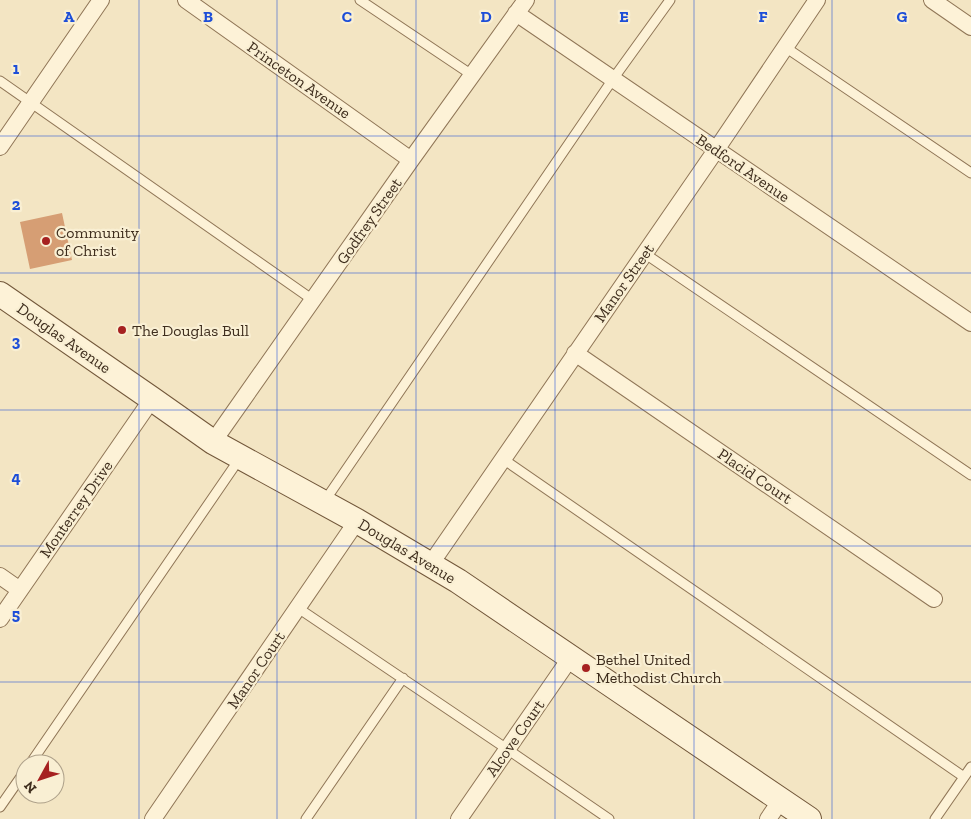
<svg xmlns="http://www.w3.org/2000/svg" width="971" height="819" viewBox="0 0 971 819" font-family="'Zilla Slab',serif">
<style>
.building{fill:#d69e74}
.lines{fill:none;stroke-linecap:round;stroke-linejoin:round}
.lane-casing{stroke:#907657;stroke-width:11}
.street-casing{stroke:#907657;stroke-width:18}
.secondary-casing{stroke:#72573a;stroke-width:26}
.lane{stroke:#fdf2d7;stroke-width:9}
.street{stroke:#fdf2d7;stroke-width:16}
.secondary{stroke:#fdf2d7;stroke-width:24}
.grid{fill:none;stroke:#1d4ed8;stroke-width:1;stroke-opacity:0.55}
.poi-dot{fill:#a62120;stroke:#f9efd3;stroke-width:2}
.labels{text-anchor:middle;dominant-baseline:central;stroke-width:4.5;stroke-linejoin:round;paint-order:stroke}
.street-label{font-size:16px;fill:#3e2d1d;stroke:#f9efd3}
.poi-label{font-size:16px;fill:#3e2d1d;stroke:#f9efd3;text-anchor:start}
.grid-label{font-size:16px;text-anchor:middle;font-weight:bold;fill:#1d4ed8;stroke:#f9efd3;stroke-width:4.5;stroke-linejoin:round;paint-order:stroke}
</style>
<rect width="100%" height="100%" fill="#f3e5c3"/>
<!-- building -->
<path class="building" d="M62,213l10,47 -42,9 -10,-47z"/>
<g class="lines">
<!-- lane casing -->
<g class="lane-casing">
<path id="lane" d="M360,0l112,75
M785,47l186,126
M0,81l313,219
M644,253l327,222
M503,459l461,318
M324,502l289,-423 57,-79
M298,608l209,141 102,70
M30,764l210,-306
M0,807l25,-36
M306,819l97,-141
M935,819l36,-52"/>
</g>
<!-- street casing -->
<g class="street-casing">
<path id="street" d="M186,0l225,160
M932,0l39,27
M516,13l455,310
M0,147l101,-147
M575,353l359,246
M213,442l198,-282 115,-160
M430,565l286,-415 101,-150
M0,576l20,14
M0,619l152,-220
M153,819l204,-298
M459,819l112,-162
M768,819l13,-19"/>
</g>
<!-- secondary casing -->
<g class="secondary-casing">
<path id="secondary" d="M0,294l152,105 61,43 144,79 101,60 351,238"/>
</g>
<!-- lane -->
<use href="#lane" class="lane"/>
<!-- street -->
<use href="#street" class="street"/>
<!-- secondary -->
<use href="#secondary" class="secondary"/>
</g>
<!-- grid -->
<path class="grid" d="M139,0v819M277,0v819M416,0v819M555,0v819M694,0v819M832,0v819M0,136h971M0,273h971M0,410h971M0,546h971M0,682h971"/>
<!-- markers -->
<g class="poi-dot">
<circle cx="46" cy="241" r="5"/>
<circle cx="122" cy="330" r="5"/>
<circle cx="586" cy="668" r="5"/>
</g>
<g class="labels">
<!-- street labels -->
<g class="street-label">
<text transform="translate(299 80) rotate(35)">Princeton Avenue</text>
<text transform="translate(743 168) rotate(34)">Bedford Avenue</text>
<text transform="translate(369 221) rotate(-55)">Godfrey Street</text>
<text transform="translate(624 283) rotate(-55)">Manor Street</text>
<text transform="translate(64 338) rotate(35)">Douglas Avenue</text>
<text transform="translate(755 476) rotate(34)">Placid Court</text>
<text transform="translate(76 509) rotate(-55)">Monterrey Drive</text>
<text transform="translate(407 551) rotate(31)">Douglas Avenue</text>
<text transform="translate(256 670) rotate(-56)">Manor Court</text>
<text transform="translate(515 738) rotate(-55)">Alcove Court</text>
</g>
<!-- poi labels -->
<g class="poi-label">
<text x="56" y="232">Community<tspan x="56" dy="18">of Christ</tspan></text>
<text x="132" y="330">The Douglas Bull</text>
<text x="596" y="659">Bethel United<tspan x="596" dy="18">Methodist Church</tspan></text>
</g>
</g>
<g class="grid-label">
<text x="69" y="22">A</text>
<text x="208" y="22">B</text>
<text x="347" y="22">C</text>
<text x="486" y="22">D</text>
<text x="624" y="22">E</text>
<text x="763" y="22">F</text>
<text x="902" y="22">G</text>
<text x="16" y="74">1</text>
<text x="16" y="210">2</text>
<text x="16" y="347">3</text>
<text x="16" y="483">4</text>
<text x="16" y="620">5</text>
</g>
<!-- north arrow -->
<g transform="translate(40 779) rotate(230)"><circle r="24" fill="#f9efd3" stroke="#aea18a"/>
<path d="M0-4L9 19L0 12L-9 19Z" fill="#a62120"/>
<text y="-8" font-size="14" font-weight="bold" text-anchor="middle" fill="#3e2d1d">N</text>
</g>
</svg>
